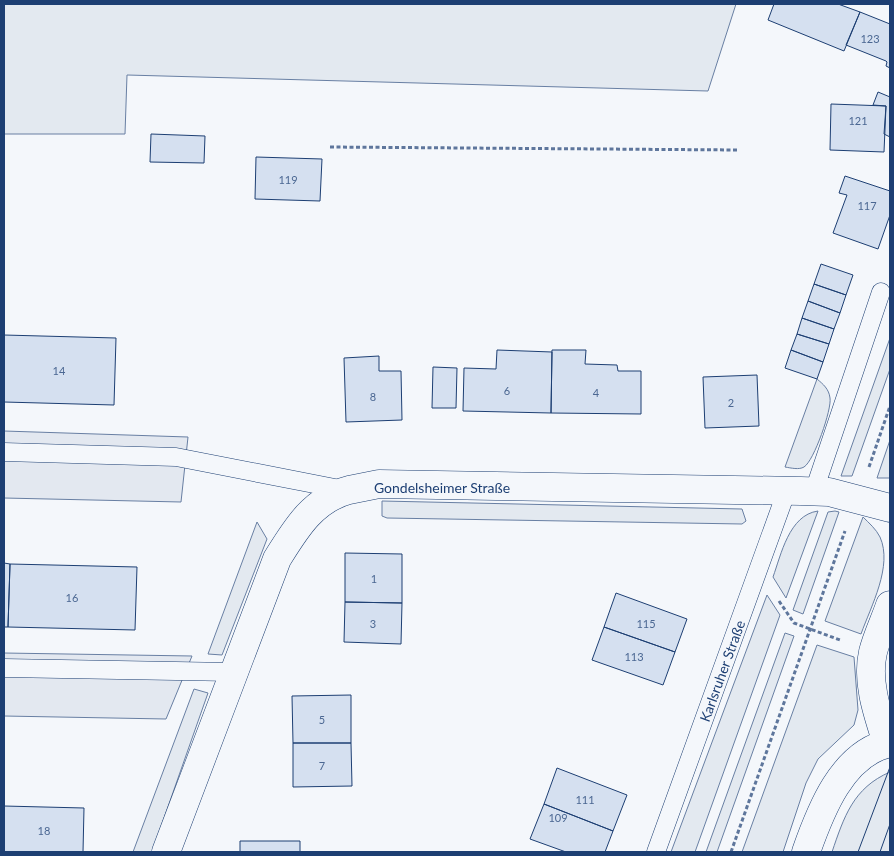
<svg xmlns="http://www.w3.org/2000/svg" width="894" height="856" viewBox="0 0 894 856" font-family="Lato,sans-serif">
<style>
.green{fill:#e3e9f0;stroke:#687fa3}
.parking{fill:#e3e8f0;stroke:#687fa3}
.building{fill:#d5e0f0;stroke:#1d3f73}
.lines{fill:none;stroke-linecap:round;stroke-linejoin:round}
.service-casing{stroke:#1d3f73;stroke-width:19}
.minor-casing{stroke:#1d3f73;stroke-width:29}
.tertiary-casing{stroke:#1d3f73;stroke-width:29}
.path{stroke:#5e769c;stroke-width:3;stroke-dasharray:4 2.5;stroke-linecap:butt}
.service{stroke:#f4f7fb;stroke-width:18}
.minor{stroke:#f4f7fb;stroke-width:28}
.tertiary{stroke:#f4f7fb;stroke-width:28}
.tram{stroke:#1d3f73;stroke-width:1}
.labels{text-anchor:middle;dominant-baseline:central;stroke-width:4;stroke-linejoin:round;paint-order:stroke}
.number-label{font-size:11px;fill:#4b6792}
.street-label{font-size:14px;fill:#1d3f73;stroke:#f4f7fb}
</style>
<rect width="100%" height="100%" fill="#f4f7fb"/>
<!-- green -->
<path class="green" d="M4,4h732l-28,87 -581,-16 -2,59h-121z
M890,338v31l-38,107h-11z
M817,379c6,5 12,10 13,19 2,11 -16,63 -26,69 -5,3 -13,1 -19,0z
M890,440v38h-13z
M382,501l360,8 4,12 -4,3 -355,-6 -5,-2z
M818,511l-32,87 -13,-21c8,-22 16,-62 45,-66z
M835,511l4,1 -36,102 -10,-4 35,-98z
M863,517c6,6 13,12 17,20 13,29 -9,69 -19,97l-36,-13z
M257,522l10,17 -45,116 -14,-1z
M767,595l13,20 -85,237h-24z
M785,633l9,3 -77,216h-11z
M817,645l37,12 4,53 -4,15 -36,34 -12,24 -23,69h-41z
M194,689l14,4 -56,159h-19z
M890,772v80h-58c12,-35 21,-64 58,-80z"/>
<!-- parking -->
<path class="parking" d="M4,431l184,6 -7,65 -177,-4z
M4,653l188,3 -26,63 -162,-3z"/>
<!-- building -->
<path class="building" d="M774,4h64l22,8 -16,39 -76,-31z
M860,12l30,12v44l-4,-2 1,-4 -1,-1 -40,-16z
M878,92l12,5v40l-6,-3 2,-28 -13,-1z
M831,104l55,2 -2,46 -54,-2z
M151,134l54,2 -1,27 -54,-1z
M256,157l66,2 -2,42 -65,-2z
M845,176l45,15v24l-12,34 -45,-16 14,-38 -8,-2z
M821,264l32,11 -7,20 -32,-11z
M814,284l32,11 -6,18 -32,-12z
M808,301l32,12 -6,16 -32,-11z
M802,318l32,11 -5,15 -32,-10z
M797,334l32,10 -6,18 -32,-12z
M4,335l112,3 -2,67 -110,-3z
M497,350l55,2 -1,61 -88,-2 1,-43 32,1z
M552,350h34l-1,14 32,1 1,6h23v43l-90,-1z
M791,350l32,12 -6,17 -32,-11z
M379,356v15h22l1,49 -56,2 -2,-64z
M433,367l24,1 -1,40h-24z
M757,375l2,51 -54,2 -2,-51z
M345,553l57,1v49l-57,-1z
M4,563l6,1 -2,63h-4z
M10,564l127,3 -2,63 -127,-3z
M616,593l71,26 -12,33 -71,-25z
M345,602l57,1 -1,41 -57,-2z
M604,627l71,25 -12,33 -71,-25z
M351,695v48h-58l-1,-47z
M293,743h58l1,43 -59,1z
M557,768l70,27 -14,36 -69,-27z
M544,804l69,27 -8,21h-39l-36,-13z
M4,806l80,2 -1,44h-79z
M240,841h60v11h-60z"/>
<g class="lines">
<!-- service casing -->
<g class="service-casing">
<path id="service" d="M4,452l172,5 169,33
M814,491l67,-199
M4,668l229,4
M656,852l131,-362"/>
</g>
<!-- minor casing -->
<g class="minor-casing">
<path id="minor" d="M887,743c-9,-28 -21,-61 -14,-91 4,-16 12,-32 17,-47
M166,852l111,-293c18,-29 36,-60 72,-69 10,-2 20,-4 30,-6l422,7 28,1 61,16"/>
</g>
<!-- tertiary casing -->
<g class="tertiary-casing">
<path id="tertiary" d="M806,852c14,-40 36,-99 84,-109"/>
</g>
<!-- path -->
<path class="path" d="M330,147l407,3
M869,467l21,-61
M779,601l15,22 46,17
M731,852l114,-321"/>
<!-- service -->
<use href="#service" class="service"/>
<!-- minor -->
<use href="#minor" class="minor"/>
<!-- tertiary -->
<use href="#tertiary" class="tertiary"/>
<!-- tram -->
<path class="tram" d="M858,852l32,-85
M880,852l10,-28"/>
</g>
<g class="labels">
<!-- number labels -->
<g class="number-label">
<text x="870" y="38">123</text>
<text x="858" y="120">121</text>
<text x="288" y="179">119</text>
<text x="867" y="205">117</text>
<text x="59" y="370">14</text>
<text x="507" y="390">6</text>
<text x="596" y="392">4</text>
<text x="373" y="396">8</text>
<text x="731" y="402">2</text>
<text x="374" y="578">1</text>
<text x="72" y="597">16</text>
<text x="373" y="623">3</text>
<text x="646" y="623">115</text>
<text x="634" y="656">113</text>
<text x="322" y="719">5</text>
<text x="322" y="765">7</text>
<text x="585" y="799">111</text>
<text x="558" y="817">109</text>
<text x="44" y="830">18</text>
</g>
<!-- street labels -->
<g class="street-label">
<text x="442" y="487">Gondelsheimer Straße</text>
<text transform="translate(722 671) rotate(-70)">Karlsruher Straße</text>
</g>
</g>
<!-- border -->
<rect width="894" height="856" fill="none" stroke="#1d3f73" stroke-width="10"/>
</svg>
